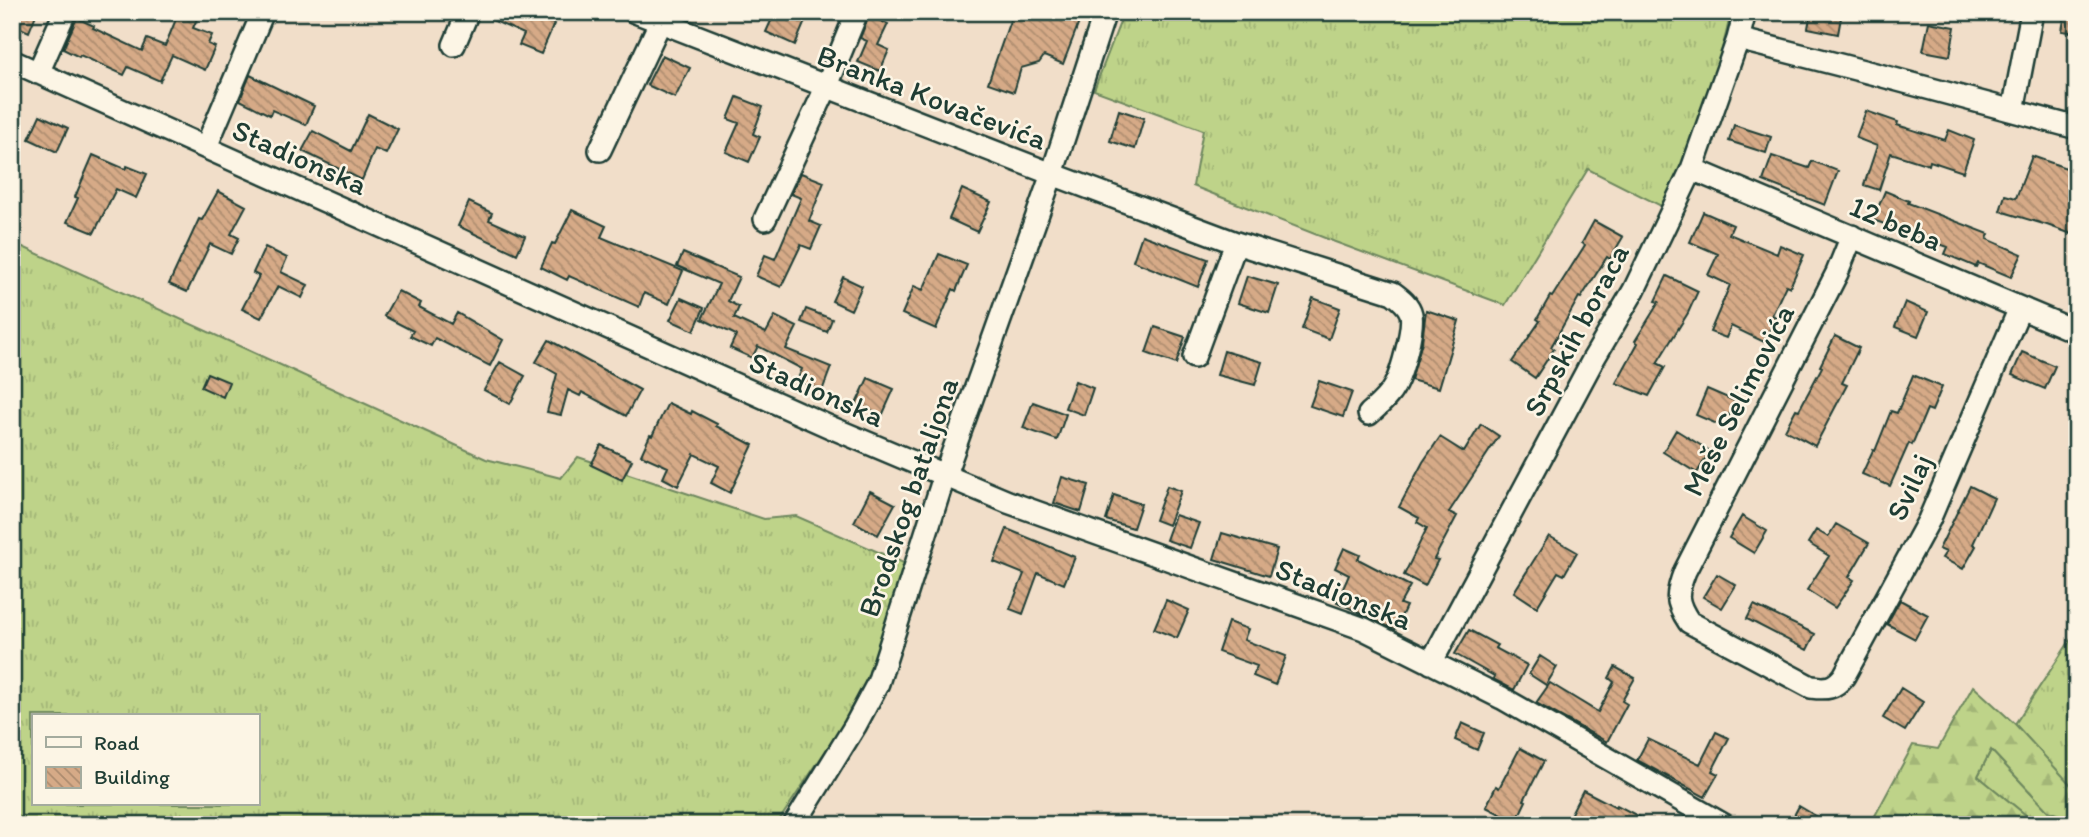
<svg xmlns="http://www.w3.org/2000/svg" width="2089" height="837" viewBox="0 0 2089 837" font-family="Itim,sans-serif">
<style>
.grass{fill:url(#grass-tufts);stroke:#6e885e;stroke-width:2;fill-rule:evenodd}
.forest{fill:url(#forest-firs);stroke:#6e885e;stroke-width:2}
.building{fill:url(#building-back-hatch);stroke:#1f3d34;stroke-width:2}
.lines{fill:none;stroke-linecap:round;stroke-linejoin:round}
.minor-casing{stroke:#1f3d34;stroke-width:26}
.minor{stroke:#fcf5e5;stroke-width:21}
.labels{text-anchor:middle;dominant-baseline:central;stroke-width:5;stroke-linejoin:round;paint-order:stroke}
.street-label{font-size:30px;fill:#1f3d34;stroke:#fcf5e5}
</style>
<defs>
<pattern id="grass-tufts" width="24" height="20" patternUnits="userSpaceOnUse" patternTransform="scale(1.75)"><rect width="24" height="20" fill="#bed389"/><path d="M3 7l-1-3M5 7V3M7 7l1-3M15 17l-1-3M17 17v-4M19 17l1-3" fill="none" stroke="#a3b677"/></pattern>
<pattern id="forest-firs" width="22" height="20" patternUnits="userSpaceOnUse" patternTransform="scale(1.75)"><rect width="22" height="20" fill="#bed389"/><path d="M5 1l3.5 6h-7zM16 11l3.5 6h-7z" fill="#a3b677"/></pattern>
<pattern id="building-back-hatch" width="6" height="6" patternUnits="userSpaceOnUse" patternTransform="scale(1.75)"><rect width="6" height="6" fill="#d6aa87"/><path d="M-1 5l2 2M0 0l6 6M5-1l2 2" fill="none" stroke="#ad8c6f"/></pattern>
</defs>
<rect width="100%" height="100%" fill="#f1dec9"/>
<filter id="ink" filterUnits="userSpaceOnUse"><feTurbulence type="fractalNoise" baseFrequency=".0143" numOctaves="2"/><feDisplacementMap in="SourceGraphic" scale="14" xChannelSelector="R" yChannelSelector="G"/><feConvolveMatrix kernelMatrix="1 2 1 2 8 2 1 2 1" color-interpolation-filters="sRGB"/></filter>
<g filter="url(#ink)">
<!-- grass -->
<path class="grass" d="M1124,12h607c-14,67 -40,133 -68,195l-75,-38 -83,136 -170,-63 -142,-56 10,-56 -109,-40z
M12,242l474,217 75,19 17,-21 186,62 32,-3 110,48 -23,76 -26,64 -81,121h-764zM33,716h224v88h-224z
M2077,630v163l-62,-69z
M1991,750l57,61 22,8 7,-8v14h-39l-60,-49z"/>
<!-- forest -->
<path class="forest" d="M1973,686l42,38 55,60c8,11 10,23 1,35l-23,-8 -57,-61 -13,26 60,49h-168l43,-80 25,4z"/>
<!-- building -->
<path class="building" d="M12,12h25l-8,20 -17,-8z
M179,12h21l-7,16 19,7 -4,9 7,3 -10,23 -33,-15 -12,26 -32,-14 -4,8 -44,-20 -1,2 -16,-8 14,-31 17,8 -1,2 49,23 5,-12 18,7z
M481,12h47l26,12 -13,30 -22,-9 5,-11 -43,-19z
M775,12h34l-14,33 -29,-13z
M1013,12h70l-20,52 -19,-8 -5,7 -18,5 -7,24 -26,-9z
M1811,12h31l-4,22 -30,-6z
M2065,14l12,2v17l-15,-2z
M869,16l19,8 -10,21 11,5 -9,21 -22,-9 9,-21 -7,-3z
M1929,22l26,5 -5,29 -27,-5z
M662,55l28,13 -15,30 -28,-13z
M250,75l64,31 -8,19 -34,-15 -2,5 -30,-15z
M737,97l26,10 -10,27 7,3 -11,25 -23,-10 13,-29 -11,-4z
M1119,110l25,8 -9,31 -25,-8z
M1866,111l32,11 -1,3 48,15 4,-10 25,10 -11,32 -33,-11 -1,4 -38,-12 -12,37 -15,-5 13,-39 -21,-8z
M368,114l30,15 -12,25 -11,-5 -13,31 -60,-29 11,-20 38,20z
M40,115l28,13 -11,24 -28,-13z
M1734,125l37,12 -5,16 -37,-12z
M2075,143h2v93l-30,-11 -47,-14 5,-16 11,3 16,-42 34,12z
M93,155l32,14 2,-3 20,8 -11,24 -20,-9 -22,44 -27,-11 11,-24 -3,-1z
M1772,156l37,12 3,-7 26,10 -13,34 -62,-24z
M801,173l23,9 -15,39 12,5 -10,23 -10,-4 -20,42 -25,-11 9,-21 10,4 26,-61 -10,-4z
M962,189l29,13 -14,30 -28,-13z
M218,191l28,15 -15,28 8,4 -8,16 -21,-10 -23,48 -18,-8 30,-65 3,1z
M1885,191l24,10 -1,2 81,31 -2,5 35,15 -11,23 -33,-14 -2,4 -31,-13 3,-7 -75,-27z
M469,202l23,11 -3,7 36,16 -8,18 -59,-28z
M572,210l34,16 -5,11 82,34 -14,33 -25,-11 -5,14 -70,-31 -2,4 -26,-13 11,-24 3,1z
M1703,212l30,13 -4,9 48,20 3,-9 24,10 -14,32 -4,-2 -14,30 4,2 -12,25 -33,-16 -5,12 -16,-6 20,-47 -22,-10 10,-21 -28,-12z
M1594,221l29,16 -13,22 -3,-2 -26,41 -2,-1 -28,50 3,2 -19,29 -23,-16 28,-41 -3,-2 13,-23 2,1 33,-52 -3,-2z
M1142,235l66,24 -10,28 -65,-26z
M265,247l22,11 -6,14 27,13 -6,13 -24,-12 -17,32 -19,-9 17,-33 -6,-3z
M683,253l56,24 -11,24 11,6 -5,11 32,15 9,-17 22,11 -11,22 45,18 -9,24 -25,-10 5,-12 -44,-23 -6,12 -22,-10 6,-13 -34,-16 17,-35 -42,-18z
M939,254l28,11 -11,26 -3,-2 -17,40 -34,-15 12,-28 9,4z
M1247,276l31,9 -9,28 -31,-10z
M1667,276l31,15 -10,22 -31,50 8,4 -16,29 -33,-13 22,-40 -3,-2 24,-39 -4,-1z
M843,277l19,9 -11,24 -19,-9z
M398,291l23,12 -2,4 32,17 6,-11 46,27 -13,26 -55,-28 -4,8 -21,-10 3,-5 -29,-15z
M681,298l23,10 -10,23 -24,-11z
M1313,298l27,10 -11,31 -27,-10z
M1905,302l23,10 -10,24 -23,-9z
M806,309l26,10 -5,13 -26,-10z
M1426,310l33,11 -20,67 -28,-8 11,-38z
M1155,327l30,10 -9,27 -30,-11z
M1835,336l24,12 -17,35 5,2 -32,61 -30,-16 11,-21 3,1 23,-43 -2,-1z
M549,340l91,50 -14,26 -44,-24 -2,4 -12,-6 -7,25 -14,-3 10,-38 -21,-12z
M1224,351l38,11 -7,23 -38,-10z
M2022,352l33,14 -10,23 -33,-14z
M500,362l25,14 -15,28 -26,-14z
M207,373l22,9 -6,15 -22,-10z
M1913,375l29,12 -10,24 -5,-2 -15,36 -3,-2 -19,43 -28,-12 11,-24 2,1 16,-40 6,2z
M868,378l26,11 -12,27 -26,-12z
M1075,381l18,7 -9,27 -19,-7z
M1319,381l33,11 -9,25 -33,-11z
M1707,389l28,12 -11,26 -28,-12z
M1033,402l33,12 -9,26 -34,-12z
M668,403l23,11 1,-3 25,13 -1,2 37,19 -23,48 -19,-10 8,-17 -25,-12 -16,32 -15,-8 5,-11 -27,-12 9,-20 2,1z
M1481,424l18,12 -50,76 8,4 -23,43 4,1 -13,26 -21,-11 23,-47 -10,-6 2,-4 -20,-11 24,-45 17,-25 24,15z
M1676,430l34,21 -13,22 -34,-21z
M601,445l31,15 -10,20 -31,-15z
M1062,477l27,8 -8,27 -27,-9z
M1167,486l14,5 -13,34 -13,-5z
M1970,486l24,12 -21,46 3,2 -13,23 -21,-11 4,-6 -7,-3z
M870,491l25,13 -17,31 -24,-13z
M1114,495l27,9 -8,24 -27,-8z
M1175,515l24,8 -9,25 -24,-8z
M1742,516l25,15 -13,22 -25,-15z
M1836,524l33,19 -20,34 5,3 -19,28 -28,-18 22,-34 -21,-13 8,-13 12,7z
M1007,529l68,28 -11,27 -26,-11 -15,41 -13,-5 14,-35 -30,-12z
M1222,533l55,16 -8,27 -55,-17z
M1549,536l28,16 -13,23 -6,-3 -21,35 -23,-15z
M1344,548l16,7 -2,4 52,27 -10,18 6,2 -11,24 -58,-28 12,-27 -14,-7z
M1717,574l19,11 -14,23 -19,-11z
M1166,600l23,10 -12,28 -23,-9z
M1900,600l28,15 -13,24 -28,-15z
M1754,605l61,29 -8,16 -60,-31z
M1228,622l20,7 -4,11 42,16 -11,29 -22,-9 4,-10 -39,-14z
M1469,630l28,15 -2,3 32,17 -13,25 -21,-11 1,-3 -39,-22z
M1540,656l17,11 -11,18 -17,-11z
M1615,667l20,11 -13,23 5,3 -20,38 -71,-39 14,-20 48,29 16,-30 -5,-4z
M1901,688l22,14 -18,29 -22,-13z
M1462,723l22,10 -7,17 -22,-10z
M1716,732l13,6 -17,33 6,3 -13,23 -68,-37 11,-21 52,25z
M1520,748l24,13 -20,39 2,1 -10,21 -30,-15 10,-21 3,2z
M1583,790l33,17 1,-2 38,20h-90z
M1799,806l32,19h-42z"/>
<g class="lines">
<!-- minor casing -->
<g class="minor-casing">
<path id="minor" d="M635,12l417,162 184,69 157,50c8,6 16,12 18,21 3,14 -9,58 -16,71 -6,12 -17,21 -26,29
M1738,39l141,36 198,53
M454,45l14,-33
M12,61l818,366 178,75 356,127 138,69 222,127
M38,73l27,-61
M2013,111l19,-99
M206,147l57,-135
M600,150l65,-138
M1692,169l385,163
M765,219l61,-131 31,-76
M1852,236l-15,37 -152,298c-9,23 -10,30 4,51l122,65c15,2 23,2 33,-11l85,-156 91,-212
M1194,357l42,-114
M1431,663l163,-305 40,-68 58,-121 46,-130 7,-27
M794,825l61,-99 23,-43 66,-206 108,-303 53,-162"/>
</g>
<!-- minor -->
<use href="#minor" class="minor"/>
</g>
</g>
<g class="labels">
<!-- street labels -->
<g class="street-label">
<text transform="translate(932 97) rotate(21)">Branka Kovačevića</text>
<text transform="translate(300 157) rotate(24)">Stadionska</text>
<text transform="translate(1896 223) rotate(23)">12 beba</text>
<text transform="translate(1576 330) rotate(-62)">Srpskih boraca</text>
<text transform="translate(817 389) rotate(24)">Stadionska</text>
<text transform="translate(1738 400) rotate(-63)">Meše Selimovića</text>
<text transform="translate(1909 487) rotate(-65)">Svilaj</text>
<text transform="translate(908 497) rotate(-71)">Brodskog bataljona</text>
<text transform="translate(1344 594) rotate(22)">Stadionska</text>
</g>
</g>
<!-- margin -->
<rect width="2089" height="837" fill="none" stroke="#fcf5e5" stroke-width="42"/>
<rect x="21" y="21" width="2047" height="795" fill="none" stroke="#1f3d34" stroke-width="2.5" filter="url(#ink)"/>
<!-- legend -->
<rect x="32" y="714" width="228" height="91" fill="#fcf5e5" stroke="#a4ab9e" stroke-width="2"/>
<rect x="46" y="737" width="35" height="10" fill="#fcf5e5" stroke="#a4ab9e" stroke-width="2"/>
<text x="94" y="750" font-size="21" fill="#1f3d34">Road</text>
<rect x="46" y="767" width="35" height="21" fill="url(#building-back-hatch)" stroke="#a4ab9e" stroke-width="2"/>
<text x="94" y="784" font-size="21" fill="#1f3d34">Building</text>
</svg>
